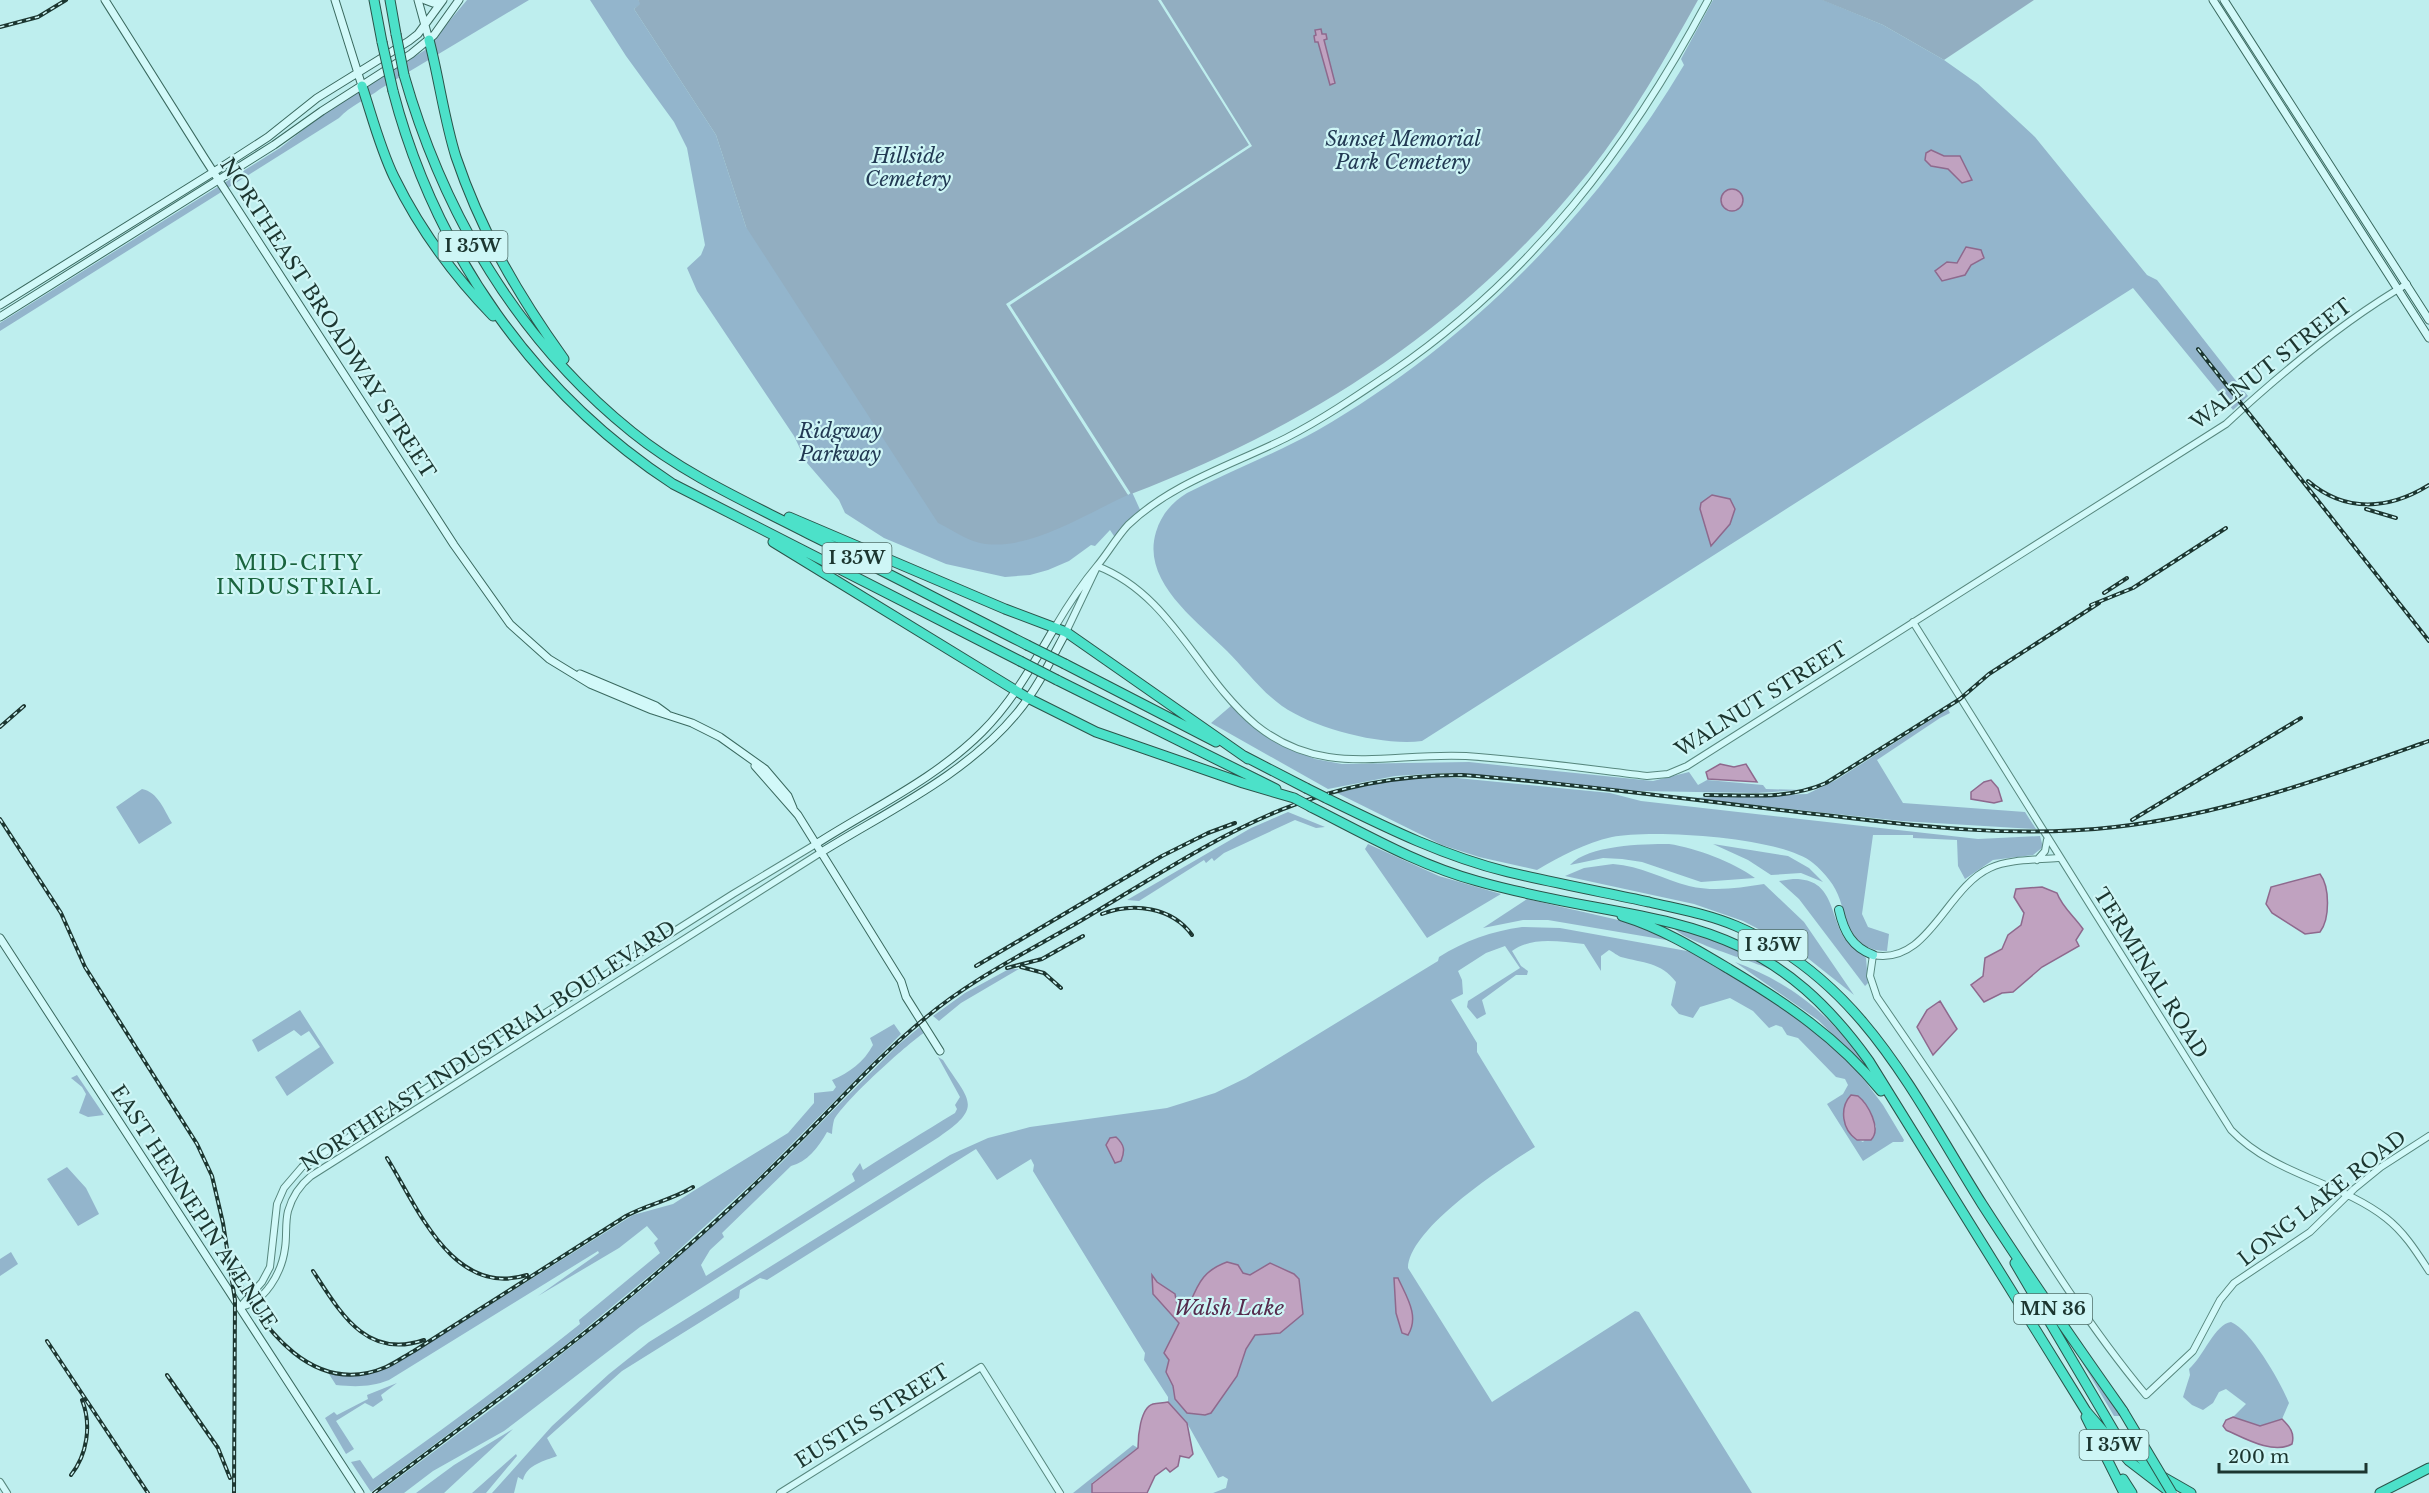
<svg xmlns="http://www.w3.org/2000/svg" width="2429" height="1493" viewBox="0 0 2429 1493" font-family="'Libre Baskerville',serif">
<style>
.green{fill:#93b5cc;fill-rule:evenodd}
.cemetery{fill:#92aec1}
.water{fill:#c0a2c0;stroke:#8e698d;stroke-width:1.5}
.lines{fill:none;stroke-linecap:round;stroke-linejoin:round}
.tertiary-casing{stroke:#57877e;stroke-width:8}
.secondary-casing{stroke:#3a695f;stroke-width:9}
.trunk-casing{stroke:#2b544a;stroke-width:10}
.motorway-casing{stroke:#2b544a;stroke-width:11}
.tertiary{stroke:#d2f9f9;stroke-width:6}
.secondary{stroke:#d2f9f9;stroke-width:7}
.trunk{stroke:#70eadd;stroke-width:8}
.motorway{stroke:#4ce1c9;stroke-width:9}
.rail-casing{stroke:#1c3630;stroke-width:4}
.rail{stroke:#cef6f6;stroke-width:1.5;stroke-dasharray:4.5;stroke-linecap:butt}
.motorway-bridge-casing{stroke:#2b544a;stroke-width:11;stroke-linecap:butt}
.motorway-bridge{stroke:#4ce1c9;stroke-width:9}
.labels{text-anchor:middle;dominant-baseline:central;stroke-width:4.5;stroke-linejoin:round;paint-order:stroke}
.shield{fill:#cef6f6;stroke:#51706b;stroke-width:1.5}
.shield-label{font-size:18px;font-weight:bold;fill:#1c3630}
.park-label{font-size:20px;font-style:italic;fill:#223953;stroke:#cef6f6}
.street-label{font-size:20px;fill:#1c3630;stroke:#cef6f6}
.neighbourhood-label{font-size:21px;letter-spacing:1.5px;fill:#1a643e;stroke:#cef6f6}
.water-label{font-size:21px;font-style:italic;fill:#562b4d;stroke:#cef6f6}
</style>
<rect width="100%" height="100%" fill="#beeeee"/>
<!-- green -->
<path class="green" d="M467,0h62l-149,89c-13,10 -30,17 -41,29l-339,213v-8l280,-175 46,-36 99,-62z
M590,0h48l3,4 -7,5 82,126 30,92 382,268 4,-3 10,22 -26,25 -6,-9 -15,16 -4,-1 -22,16 -21,9 -18,5 -25,2 -59,-13 -62,-26 -39,-25 -6,-13 -32,-37 -13,-27 -97,-145 -10,-23 14,-13 4,-10 -18,-97 -13,-26 -48,-66z
M1713,0h110l60,25 61,35 34,24 57,53 112,138 10,5 91,116 -15,14 -100,-122 -711,453c-40,5 -107,-12 -140,-35 -20,-14 -38,-38 -55,-55 -31,-31 -86,-70 -71,-119 5,-17 16,-30 31,-39 43,-22 88,-39 131,-63 151,-87 277,-216 366,-365l-3,-6z
M1232,705l23,23 21,14 39,17 27,5 127,-2 184,19 36,-9 9,13 9,-5 56,5 3,4 36,1 -46,3 -117,-2 -194,-18 -50,3 -67,13 -117,-66z
M1948,709l2,4 -10,5 -63,42 26,43 122,9 11,17 -135,-8 -212,-23 118,-4 29,-14z
M1447,777l163,16 31,8 337,38 62,-3 3,11 -10,8 -40,5 -28,19 -7,-13 -1,-26 -44,-2v-3h-40l-11,79 6,13 21,7 -2,17c-33,0 -39,-25 -47,-51 -5,-15 -15,-27 -27,-37 -31,-26 -160,-34 -201,-26 -27,6 -51,19 -75,33l-58,-13 -37,-12 -105,-52 54,-13z
M142,789c16,3 22,21 30,34l-33,21 -23,-37z
M1288,812l37,15 -9,1 -21,-8 -71,33 -10,8 -2,-3 -6,5 -2,-3 -65,41 -12,-1 124,-72z
M1368,844l71,32 62,18 -74,44 -62,-89z
M1669,844c27,4 64,18 86,34l-54,4 -59,-20 -20,-3 -19,-1 -33,7c18,-20 73,-21 99,-21z
M1713,844l75,12 21,12 14,14 -22,-9 -30,2 -23,-15z
M1613,864c28,2 50,15 76,22 25,6 50,2 75,-2l40,38 50,73 -59,-47 -52,-27 -49,-17 -129,-28 19,-8z
M1793,879c41,-1 36,35 52,60 6,8 15,12 21,19l2,25 -3,3 -66,-87 -20,-18z
M1527,899l100,23 45,19 -124,-21h-25l-40,8z
M1672,926l59,19 43,26c-22,-11 -92,-29 -102,-45z
M1522,927l38,1 138,25 99,63 56,49 30,40 21,35 -1,2h-10l-30,19 -36,-57 16,-10 5,-9 -3,-6 -9,-2 -38,-39 -11,-3 -5,-8 -6,-2 -7,3 -16,-17 -23,-13 -30,9 -7,11 -14,-4 -8,-9 5,-23c-15,-20 -33,-19 -55,-25 -3,-1 -8,-5 -12,-7l-8,6v15l-17,-27c-24,-2 -51,-8 -72,7l9,15 7,5 -1,4h-11l-34,25 4,14 -9,5 -10,-12 1,-6 52,-33 -15,-22 -19,7 -28,18 4,9 1,14 -12,6 26,43v9l58,95c-32,20 -126,81 -127,121l84,134 143,-91 4,1 113,181h-539l13,-5 2,-9 -5,-3 -5,2 -31,-55 -19,-21v-5l-24,-37 1,-7 -112,-182 1,-6 -3,-6 -34,21 -21,-31 -209,131 -7,-2 -20,12 -1,8 -117,73 -75,67 10,18c-12,5 -30,8 -34,24l-5,-3 -4,16h-22l60,-67 57,-52 40,-32 301,-187 38,-17 42,-11 137,-19 48,-15 31,-15 192,-117 1,-4c25,-16 53,-26 83,-30zM1851,1095l13,6 12,26 -13,15 -12,-6c-5,-16 -12,-27 0,-41z
M1735,962c61,23 99,56 135,109l-52,-51z
M1009,969h10l-58,34 -22,18 -6,-5 32,-23z
M300,1010l34,53 -47,33 -12,-19 45,-30 -11,-16 -8,5 -7,-6 -36,22 -6,-12z
M894,1024l7,10 -141,142 -100,91 -103,85 -186,140 -20,-30 9,-2 13,19c70,-50 140,-101 207,-155l-1,-4 81,-67 -6,-10 4,-4 -11,-13 -28,22 -81,48 61,-43 -1,-2 -209,129c-18,7 -33,7 -53,5l-7,-11c24,5 46,0 67,-10l237,-149 40,-11 22,-14 93,-57 26,-30v-10l19,-2 3,-4 -4,-7c17,-7 32,-18 41,-35l-3,-7z
M921,1026l4,6c-20,14 -80,68 -91,88 -1,4 -2,10 -2,14l-5,-2c-9,16 -20,30 -36,34l-69,67 2,4 -14,13 -9,15 5,11 149,-95 -3,-7 8,-11 3,7c33,-21 59,-37 92,-57l2,-4 -2,-4 5,-8 -22,-40 5,3c25,40 42,46 -4,77l-299,190 -136,104 -71,40 -29,22h-26l139,-103 134,-108 129,-118 118,-119z
M77,1075l27,40 -16,2 -9,-4 7,-19 -4,-7 -11,-9z
M67,1167l19,21 13,26 -21,12 -31,-47z
M11,1252l7,12 -18,12v-17z
M2231,1322c20,8 50,61 58,81l-7,16 -22,7 -27,-9 13,-13 -20,-15 -7,3 -6,11 -10,7 -11,-5 -9,-8 7,-22 -1,-6c14,-12 26,-45 42,-47z
M2063,1330l59,86h-8z
M397,1383l-16,12 2,5 -10,7 -8,-4 -29,18 18,28 -8,5 -21,-36 9,-6 3,3 31,-16 -1,-4z
M513,1429l-69,64h-28l38,-28z
M1133,1445l5,3 -46,35v10h-19z
M516,1454l1,2 -31,37h-14z"/>
<!-- cemetery -->
<path class="cemetery" d="M638,0h520l91,145 -243,159 122,191c-43,19 -101,58 -148,48 -14,-3 -29,-14 -42,-20l-192,-296 -30,-92 -82,-126 6,-5z
M1161,0h537c-33,59 -67,119 -109,172 -123,153 -277,253 -458,322l-121,-189 242,-159z
M1822,0h212l-90,60 -61,-35z"/>
<!-- water -->
<path class="water" d="M1321,29l1,5h4l1,5 -3,1 11,43 -5,2 -12,-43h-3l-1,-6 2,-1 -1,-5z
M1931,150l13,6h16l12,24 -10,3 -14,-14 -17,-3 -6,-6 1,-7z
M1721 200a11 11 0 1 1 22 0a11 11 0 1 1-22 0Z
M1966,247l15,3 3,8 -13,7 -6,10 -23,6 -7,-10 12,-9 10,1z
M1712,495l18,4 5,10 -5,15 -19,22 -11,-37 1,-6z
M1720,764l14,3 12,-3 11,18 -49,-3 -2,-7z
M1991,780l7,8 4,13 -8,2 -23,-4v-7l13,-10z
M2320,874c10,13 10,45 0,58l-15,2 -33,-21 -6,-9 5,-17z
M2042,887l15,6c5,14 17,23 26,36l-7,11 3,6 -37,21 -29,25 -11,1 -18,9 -13,-17 12,-9 2,-18 17,-9 6,-14 13,-10 3,-12 -10,-16 2,-8z
M1940,1001l17,28 -24,26 -16,-28 10,-17z
M1851,1095l7,1c10,8 24,33 13,44h-14c-15,-10 -18,-32 -6,-45z
M1116,1137c9,8 9,14 5,24l-6,2 -9,-18 4,-7z
M1227,1262l11,3 5,8 7,2 20,-12 24,11 5,5 4,35 -23,19 -25,2 -9,14 -9,27 -26,37 -6,2 -18,-2 -12,-14 -2,-13 -7,-14 3,-12 -5,-7 15,-30 -26,-29 -1,-19 5,7 18,12 2,11 13,-2c9,-22 15,-33 37,-41z
M1394,1278h4c8,18 22,38 10,57l-6,-2 -6,-20z
M1168,1402l19,21 6,31 -4,4 -9,-2 -2,10 -8,6 -4,-4 -11,8 -8,17h-55v-9l46,-36c0,-11 2,-40 15,-44 5,-1 10,-1 15,-2z
M2233,1417l27,9 22,-7c8,8 13,14 10,25 -19,11 -48,-6 -66,-14l-3,-4 3,-6z"/>
<g class="lines">
<!-- tertiary casing -->
<g class="tertiary-casing">
<path id="tertiary" d="M1097,566c75,29 100,110 159,159 67,54 133,27 210,31 61,4 121,13 181,20l21,-2 19,-8 539,-342c52,-48 120,-105 181,-140
M1913,622l318,508c43,45 107,51 155,88 18,14 30,33 43,53
M1055,627c13,-22 26,-42 42,-61 11,-13 19,-28 31,-41 44,-42 104,-60 158,-87 37,-19 72,-43 106,-66 140,-96 237,-224 316,-372
M1066,632l30,-63
M2058,858c-21,2 -49,1 -68,10 -44,20 -62,98 -117,87l-3,21 7,21c26,38 52,75 77,114 62,96 118,195 192,284l47,-44 27,-51 14,-17 76,-51 44,-43 27,-22 48,-31
M2037,860l8,-9 2,-11
M240,1307l22,-25 8,-15 7,-63 7,-16 18,-21 431,-273 83,-50
M240,1307c25,-4 42,-35 45,-59 2,-12 0,-25 3,-37 4,-14 12,-26 23,-35l509,-323
M0,1482l7,11
M780,1493l201,-126 79,126"/>
</g>
<!-- secondary casing -->
<g class="secondary-casing">
<path id="secondary" d="M105,0l100,159 249,386 56,79 39,35 41,25 62,26 40,13 28,14 45,32 23,27 5,12
M335,0l27,86
M418,0l11,40
M425,0l8,3 8,-3
M2213,0l216,338
M2224,0l205,320
M0,305l220,-137 48,-31 49,-39 92,-57 9,-7 25,-34
M0,317l274,-172 48,-34 89,-57 23,-19 25,-35
M580,674l76,32 11,8
M755,766l43,49 103,166 5,16 34,54
M816,844c56,-36 118,-64 166,-112 31,-31 51,-68 73,-105
M820,853c66,-41 146,-78 197,-140 20,-24 34,-53 49,-81
M0,938l360,555"/>
</g>
<!-- trunk casing -->
<g class="trunk-casing">
<path id="trunk" d="M1839,910c5,22 13,37 34,45"/>
</g>
<!-- motorway casing -->
<g class="motorway-casing">
<path id="motorway" d="M374,0l8,42
M390,0l6,34
M429,40c10,38 15,79 27,117 25,74 62,138 108,202
M404,75c40,140 114,265 228,357 53,43 117,71 177,102 73,36 145,74 218,111
M362,86c10,30 18,62 32,91 25,51 60,99 99,139
M393,91c42,161 141,302 280,393l347,177
M789,517l216,92 61,23 182,127
M773,542l255,156 68,34 147,51 51,15
M1065,664l151,78
M1057,680l219,109
M1244,756l62,32
M1326,798c59,29 117,58 182,74 46,11 94,20 141,30 29,7 59,12 87,24 126,54 177,168 246,278 45,70 93,139 141,207
M1311,807c54,27 107,58 166,74 168,48 277,19 392,180l217,350 43,50 42,32
M1622,916c39,12 72,32 107,53 57,34 109,69 152,122
M2015,1263l100,170 41,40 35,20
M2086,1417l38,76
M2123,1479l9,14
M2380,1493l49,-25"/>
</g>
<!-- tertiary -->
<use href="#tertiary" class="tertiary"/>
<!-- secondary -->
<use href="#secondary" class="secondary"/>
<!-- trunk -->
<use href="#trunk" class="trunk"/>
<!-- motorway -->
<use href="#motorway" class="motorway"/>
<!-- rail casing -->
<g class="rail-casing">
<path id="rail" d="M0,27l38,-10 28,-17
M2198,349l231,292
M2308,481c37,32 81,29 121,4
M2366,509l30,9
M2104,593l23,-15
M2091,605l42,-17 93,-60
M0,727l24,-21
M1705,795c41,0 83,5 121,-12l134,-84 29,-25 110,-71
M0,819l61,94 24,54 112,177 15,32 11,47 12,77 -1,193
M2132,820l169,-102
M1102,914c31,-12 70,-7 90,21
M976,966l186,-110 46,-23 27,-10
M1021,967l23,6 17,15
M1007,968l35,-9 41,-23
M387,1158c31,50 66,140 140,117
M313,1271c27,41 53,89 111,69
M235,1273c27,56 79,125 151,94 9,-4 19,-11 28,-16l212,-135c22,-12 46,-16 67,-29
M47,1341l101,152
M167,1375l51,73 12,30
M71,1475c16,-20 21,-50 11,-75
M374,1493c101,-77 204,-150 299,-234 44,-38 86,-78 127,-119 41,-41 79,-84 124,-121 47,-40 105,-68 158,-99 131,-78 221,-145 380,-145 121,9 242,27 363,40 97,12 193,23 290,12 109,-12 212,-50 314,-86"/>
</g>
<!-- rail -->
<use href="#rail" class="rail"/>
<!-- motorway-bridge casing -->
<g class="motorway-bridge-casing">
<path id="motorway-bridge" d="M396,34l8,41
M382,42l11,49
M1027,645l38,19
M1020,661l37,19
M1306,788l20,10
M1294,798l17,9
M2123,1411l49,82"/>
</g>
<!-- motorway-bridge -->
<use href="#motorway-bridge" class="motorway-bridge"/>
</g>
<g class="labels">
<!-- shield labels -->
<g class="shield">
<rect x="438.5" y="231" width="69" height="30" rx="4.5"/>
<rect x="822.5" y="543" width="69" height="30" rx="4.5"/>
<rect x="1738.5" y="930" width="69" height="30" rx="4.5"/>
<rect x="2014" y="1294" width="78" height="30" rx="4.5"/>
<rect x="2079.5" y="1430" width="69" height="30" rx="4.5"/>
</g>
<g class="shield-label">
<text x="473" y="246">I 35W</text>
<text x="857" y="558">I 35W</text>
<text x="1773" y="945">I 35W</text>
<text x="2053" y="1309">MN 36</text>
<text x="2114" y="1445">I 35W</text>
</g>
<!-- park labels -->
<g class="park-label">
<text x="1403" y="139">Sunset Memorial<tspan x="1403" dy="23">Park Cemetery</tspan></text>
<text x="908" y="156">Hillside<tspan x="908" dy="23">Cemetery</tspan></text>
<text x="840" y="431">Ridgway<tspan x="840" dy="23">Parkway</tspan></text>
</g>
<!-- street labels -->
<g class="street-label">
<text transform="translate(328 318) rotate(57)">NORTHEAST BROADWAY STREET</text>
<text transform="translate(2271 364) rotate(-38)">WALNUT STREET</text>
<text transform="translate(1761 699) rotate(-32)">WALNUT STREET</text>
<text transform="translate(2151 973) rotate(58)">TERMINAL ROAD</text>
<text transform="translate(488 1046) rotate(-33)">NORTHEAST INDUSTRIAL BOULEVARD</text>
<text transform="translate(2322 1198) rotate(-38)">LONG LAKE ROAD</text>
<text transform="translate(194 1207) rotate(57)">EAST HENNEPIN AVENUE</text>
<text transform="translate(872 1416) rotate(-32)">EUSTIS STREET</text>
</g>
<!-- neighbourhood labels -->
<g class="neighbourhood-label">
<text x="299" y="563">MID-CITY<tspan x="299" dy="24">INDUSTRIAL</tspan></text>
</g>
<!-- water labels -->
<g class="water-label">
<text x="1229" y="1308">Walsh Lake</text>
</g>
</g>
<!-- scale -->
<path d="M2219 1463v9h147v-9" fill="none" stroke="#1c3630" stroke-width="3"/>
<text x="2228" y="1463" font-size="18" fill="#1c3630" stroke="#cef6f6" stroke-width="4.5" paint-order="stroke">200 m</text>
</svg>
